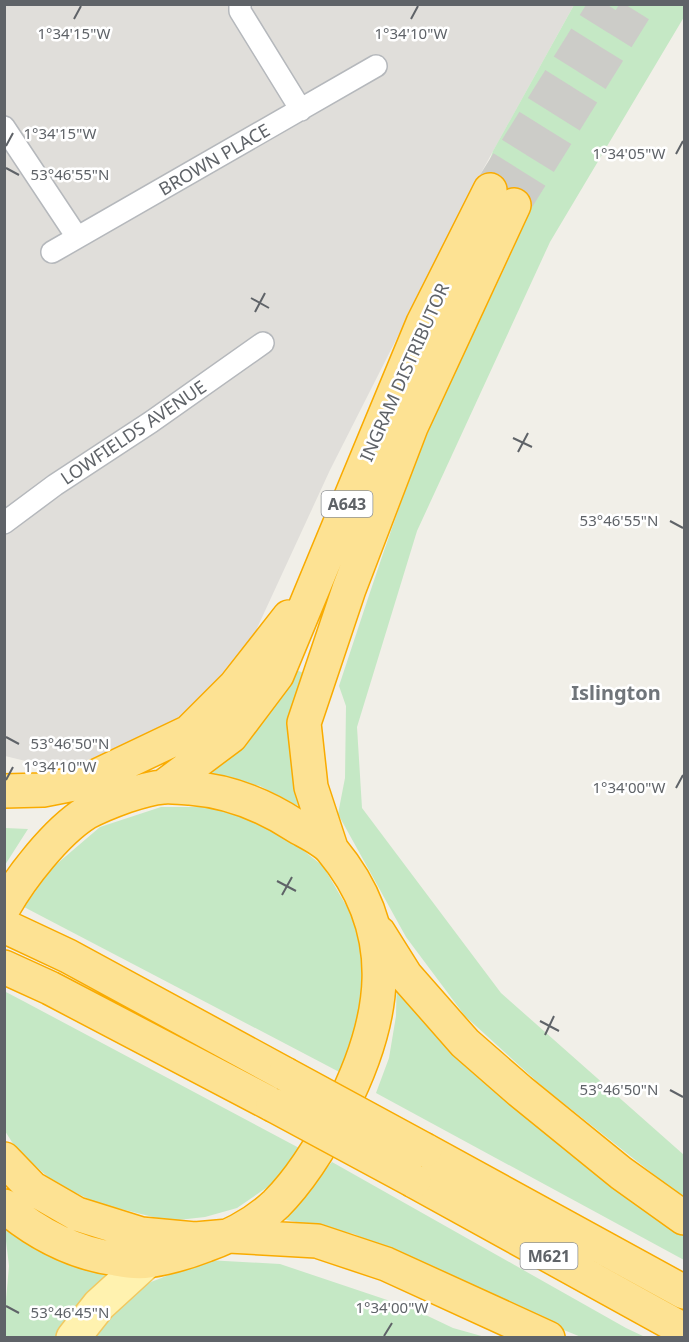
<svg xmlns="http://www.w3.org/2000/svg" width="689" height="1342" viewBox="0 0 689 1342" font-family="'Noto Sans',sans-serif">
<style>
.industrial{fill:#e0deda}
.green{fill:#c5e8c5}
.lines{fill:none;stroke-linecap:round;stroke-linejoin:round}
.highway-tunnel{stroke:#ccccc8;stroke-width:33;stroke-dasharray:33 16;stroke-linecap:butt}
.street-casing{stroke:#b5b8bc;stroke-width:24}
.primary-casing{stroke:#f2c960;stroke-width:36}
.highway-casing{stroke:#f9ab00;stroke-width:36}
.street{stroke:#fff;stroke-width:21}
.primary{stroke:#fff2af;stroke-width:33}
.highway{stroke:#fde293;stroke-width:33}
.highway-bridge-casing{stroke:#f9ab00;stroke-width:36;stroke-linecap:butt}
.highway-bridge{stroke:#fde293;stroke-width:33}
.ticks{fill:none;stroke:#5f6368;stroke-width:2}
.labels{text-anchor:middle;dominant-baseline:central;stroke-width:5;stroke-linejoin:round;paint-order:stroke}
.shield{fill:#fff;stroke:#8f9295;stroke-width:1.5}
.shield-label{font-size:16px;font-weight:bold;fill:#5f6368}
.street-label{font-size:18px;fill:#5f6368;stroke:#fff}
.neighbourhood-label{font-size:20px;font-weight:bold;fill:#70757a;stroke:#fff}
.ticks-label{font-size:15px;text-anchor:middle;fill:#5f6368;stroke:#fff;stroke-width:5;stroke-linejoin:round;paint-order:stroke}
</style>
<rect width="100%" height="100%" fill="#f1efe8"/>
<!-- industrial -->
<path class="industrial" d="M5,5h569l-98,177 -146,288 -83,180 -135,132 -107,-26z"/>
<!-- green -->
<path class="green" d="M574,5h110v12l-134,225 -133,289 -60,196 5,81 139,185 183,162v42l-17,-12 -124,-98 -78,-71 -59,-79 -68,-123 7,-36 1,-72 -7,-20c32,-96 62,-193 103,-287 28,-62 61,-122 86,-185l-45,-35 10,-28z
M293,669l11,4v136l-44,-23 -54,-12z
M161,807h53l62,22 47,37 38,65 4,84 -20,60 -321,-168 28,-39 48,-41z
M5,828l23,1 -23,36 -1,-37z
M397,971l287,256v33l-308,-167 13,-35 7,-42z
M4,991l21,11 276,147 -26,33 -38,26 -32,9 -36,4 -72,-18 -42,-20 -38,-33 -12,-19z
M332,1162l294,166 19,9h-64l-54,-22 -173,-81 -72,-15z
M4,1224l75,43 38,10 -57,60h-55v-26l4,-45z
M207,1260l73,4 131,44 42,20 32,9 -396,1 26,-34 36,-22z"/>
<g class="lines">
<!-- highway-tunnel -->
<path class="highway-tunnel" d="M490,190l116,-186
M514,205l125,-201"/>
<!-- street casing -->
<g class="street-casing">
<path id="street" d="M240,4v7l61,99
M4,127l73,110
M52,252l324,-186
M4,523l51,-38 96,-63 112,-79"/>
</g>
<!-- primary casing -->
<g class="primary-casing">
<path id="primary" d="M73,1338l26,-33 47,-43"/>
</g>
<!-- highway casing -->
<g class="highway-casing">
<path id="highway" d="M163,787l68,-51 46,-61 146,-352 67,-133
M4,791l39,-1 41,-8 105,-50 46,-46 54,-69
M331,848l-20,-61 -7,-64 45,-134 62,-162 103,-222
M4,907c17,-30 52,-75 82,-94 13,-7 26,-12 40,-17 12,-4 25,-8 37,-9 9,-1 18,1 27,1 39,3 74,17 106,38 12,7 28,14 36,24 69,83 54,171 8,260 -17,33 -37,67 -64,94 -20,19 -45,32 -70,41 -18,7 -38,13 -58,16 -10,2 -22,0 -32,-2 -43,-6 -79,-25 -112,-53
M4,926l64,30 217,118
M379,933l27,43 59,67 55,48 101,82 63,45
M4,967l46,21 223,117
M425,1150l259,142
M4,1159l28,29 45,26 64,20 54,5 34,-3 88,5 69,23 162,74
M414,1181l270,149"/>
</g>
<!-- street -->
<use href="#street" class="street"/>
<!-- primary -->
<use href="#primary" class="primary"/>
<!-- highway -->
<use href="#highway" class="highway"/>
<!-- highway-bridge casing -->
<g class="highway-bridge-casing">
<path id="highway-bridge" d="M285,1074l140,76
M273,1105l141,76"/>
</g>
<!-- highway-bridge -->
<use href="#highway-bridge" class="highway-bridge"/>
</g>
<!-- ticks -->
<path class="ticks" d="M74,19l7,-13M411,19l7,-13M6,146l7,-13M676,154l7,-13M6,168l13,7M251,298l18,10M255,312l10,-19M513,438l19,9M518,452l10,-19M670,521l13,7M6,737l13,7M6,780l7,-13M676,788l7,-13M277,881l19,10M282,895l10,-18M540,1021l19,10M545,1035l9,-19M670,1090l13,7M6,1306l13,7M384,1336l8,-13"/>
<g class="labels">
<!-- shield labels -->
<g class="shield">
<rect x="321.5" y="491" width="51" height="26" rx="4.5"/>
<rect x="520.5" y="1243" width="57" height="26" rx="4.5"/>
</g>
<g class="shield-label">
<text x="347" y="504">A643</text>
<text x="549" y="1256">M621</text>
</g>
<!-- street labels -->
<g class="street-label">
<text transform="translate(214 159) rotate(-30)">BROWN PLACE</text>
<text transform="translate(404 372) rotate(-66)">INGRAM DISTRIBUTOR</text>
<text transform="translate(133 432) rotate(-34)">LOWFIELDS AVENUE</text>
</g>
<!-- neighbourhood labels -->
<g class="neighbourhood-label">
<text x="616" y="692">Islington</text>
</g>
</g>
<g class="ticks-label">
<text x="74" y="39">1°34'15"W</text>
<text x="411" y="39">1°34'10"W</text>
<text x="60" y="139">1°34'15"W</text>
<text x="629" y="159">1°34'05"W</text>
<text x="70" y="180">53°46'55"N</text>
<text x="619" y="526">53°46'55"N</text>
<text x="70" y="749">53°46'50"N</text>
<text x="60" y="772">1°34'10"W</text>
<text x="629" y="793">1°34'00"W</text>
<text x="619" y="1095">53°46'50"N</text>
<text x="392" y="1313">1°34'00"W</text>
<text x="70" y="1318">53°46'45"N</text>
</g>
<!-- border -->
<rect width="689" height="1342" fill="none" stroke="#5f6368" stroke-width="12"/>
</svg>
